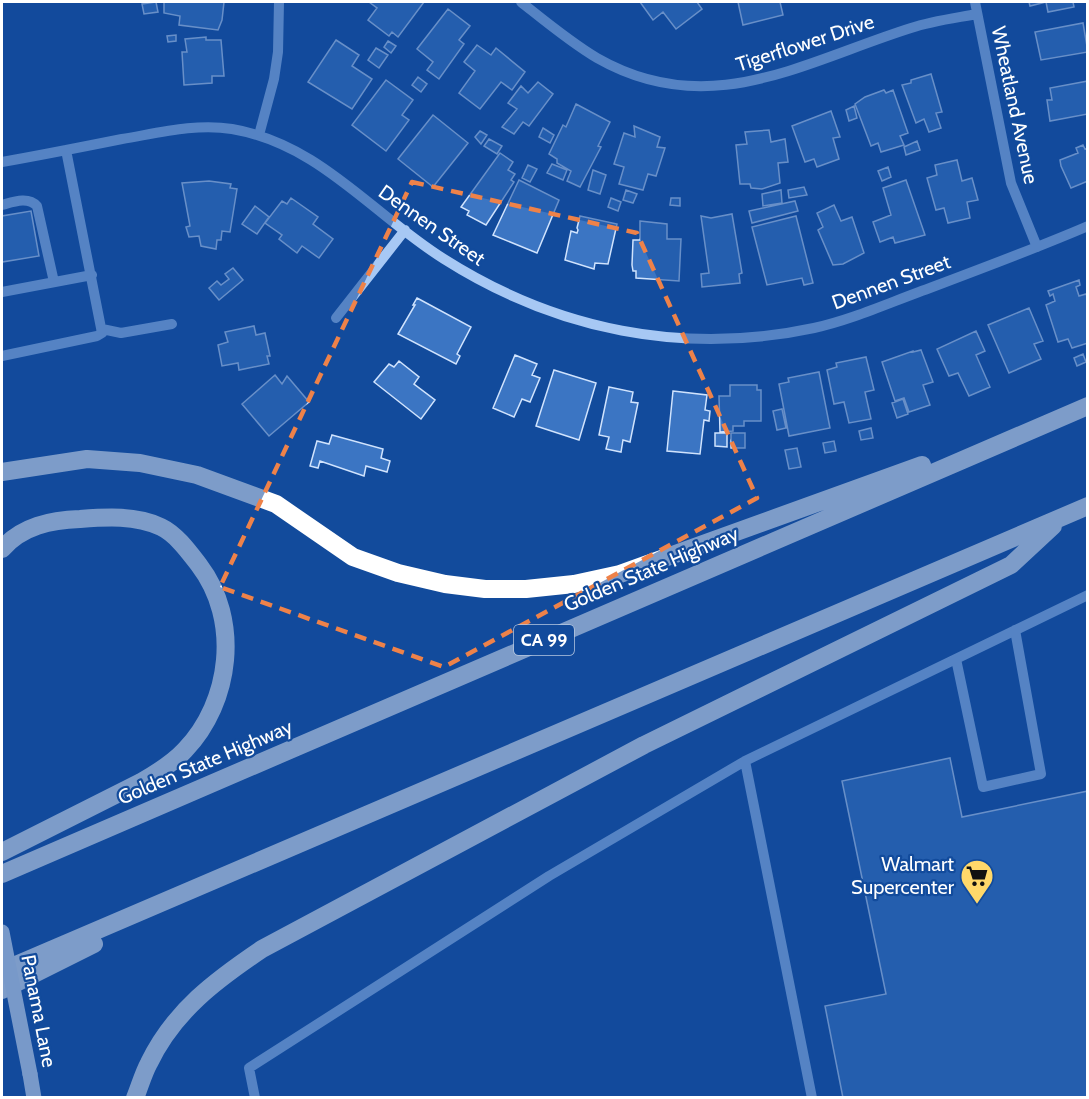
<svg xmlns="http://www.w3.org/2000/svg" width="1089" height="1099" viewBox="0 0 1089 1099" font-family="Cabin,sans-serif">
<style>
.building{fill:#3b75c3;stroke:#d0e3fd;stroke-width:1.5}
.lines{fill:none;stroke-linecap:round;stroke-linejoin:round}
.minor{stroke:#a7c8f4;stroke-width:10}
.major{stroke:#f4f8ff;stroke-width:15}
.highway{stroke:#fff;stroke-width:18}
.major-bridge{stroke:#f4f8ff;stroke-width:15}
.marked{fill:none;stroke:#ee8249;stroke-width:4.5;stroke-dasharray:12 8;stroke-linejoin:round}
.labels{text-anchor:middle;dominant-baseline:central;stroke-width:4.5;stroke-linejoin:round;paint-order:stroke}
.shield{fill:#124b9c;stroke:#b8c9e1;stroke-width:1.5}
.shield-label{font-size:18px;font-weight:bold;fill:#fff}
.street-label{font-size:20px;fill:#fff;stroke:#124b9c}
.poi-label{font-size:20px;fill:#fff;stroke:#124b9c;text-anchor:end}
</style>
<rect width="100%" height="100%" fill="#124b9c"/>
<!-- building -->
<path class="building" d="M156,2l2,10 -14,2 -2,-10z
M164,2h60l-2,18 -4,10 -39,-5 1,-9 -16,-3z
M369,2h55l-26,35 -6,-5 -3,4 -21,-16 9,-12z
M640,2h57l5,7 -26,20 -13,-17 -10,8z
M738,2h42l3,13 -40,10z
M1029,2h44l1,5 -26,5 -2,-10 -16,4z
M448,9l22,17 -11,14 5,4 -25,35 -12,-9 6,-8 -16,-13z
M1083,23l5,29 -47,8 -6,-28z
M176,35v6l-8,1 -1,-6z
M206,37v3h15l3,36h-12v7l-28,2 -2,-33h5l-2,-13z
M336,40l23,15 -7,11 20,13 -20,30 -44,-27z
M388,41l8,5 -5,7 -7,-6z
M477,45l14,10 5,-7 29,24 -13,18 -11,-8 -21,27 -21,-16 16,-22 -11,-9z
M376,48l12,7 -9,13 -11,-8z
M931,74l11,38 -6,1 5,15 -12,4 -5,-13 -8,4 -14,-38 9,-2v-3z
M418,77l9,7 -6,8 -9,-7z
M386,80l27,20 -11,15 7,5 -23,31 -34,-26z
M1088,81v33l-38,7 -3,-21h5l-2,-12z
M538,82l15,12 -24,32 -6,-4 -9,12 -12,-7 15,-18 -9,-6 13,-17 7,7z
M884,90l2,3 7,-3 15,43 -8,3 4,9 -23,7 -3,-9 -7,3 -16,-42 10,-7z
M576,104l34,18 -12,24 3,1 -21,40 -13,-6 4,-10 -14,-8v-4l-8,-5 14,-29 3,2z
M854,106l3,12 -8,3 -3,-11z
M831,111l9,26 -7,1 6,21 -22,8 -3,-8 -9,3 -13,-36z
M433,115l35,28 -35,44 -35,-28z
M634,126l26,11 -3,10 8,1 -9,28 -8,-2 -5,16 -24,-6 5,-17 -10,-3 10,-31 11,4z
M543,128l11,7 -4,8 -11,-6z
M769,130l2,12 14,-3 3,23 -10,1 2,20 -18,6 -11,-1 -1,-4h-10l-4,-39 11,-1 -2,-12z
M480,131l7,4 -6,9 -6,-7z
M489,139l13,7 -5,8 -13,-8z
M917,141l3,9 -14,5 -2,-8z
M1083,145l2,4 3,-1v33l-17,7 -10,-22 -1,-6 18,-7 -2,-5z
M500,153l13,9 -5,8 7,4 -4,6 3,2 -28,43 -19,-10 2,-4 -8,-4z
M957,160l5,21 10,-3 6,22 -11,2 3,16 -22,5 -4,-15 -8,2 -9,-32 10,-3 -2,-10z
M552,164l15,6 -4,10 -16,-7z
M528,165l9,4 -7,13 -8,-4z
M888,167l3,10 -9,4 -4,-10z
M593,170l13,5 -6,19 -12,-4z
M519,180l40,20 -22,53 -44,-18z
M906,180l19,55 -30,8 -2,-6 -13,5 -7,-20 18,-7 -8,-27z
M209,181l22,3 -1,4 7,1 -7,43 -8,-1 -1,9h-4l-1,9 -15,-3 -2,-10 -10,1 -3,-10 4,-1 -8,-43z
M804,187l3,8 -18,3 -1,-8z
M626,190l11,4 -4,9 -10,-3z
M781,190l1,13 -19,3 -1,-12z
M291,198l27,19 -5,7 20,15 -14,19 -17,-12 -5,7 -18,-14 3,-4 -17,-12 17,-22 5,3z
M611,198l10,4 -3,9 -10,-4z
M671,198h9v8l-10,-1z
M795,201l3,10 -46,12 -3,-12z
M834,205l7,16 11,-4 12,36 -21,11 -10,1 -15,-35 5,-3 -6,-14z
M255,206l14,11 -12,17 -15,-10z
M31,211l8,45 -37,6v-46z
M732,214l10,59 -3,1 1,9 -38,4 -1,-13 8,-1 -8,-57 10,2z
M580,216l37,8 -9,40 -13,-1 -1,6 -29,-9 6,-29 6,2 1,-3 -1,-2z
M796,216l17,67 -9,2 -2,-7 -35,7 -15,-58z
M640,221l27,3v15h14l-2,42 -43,-3v-7h-3l-1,-6 1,-25h7z
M233,268l10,12 -24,20 -10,-12 8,-7 4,4 8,-6 -4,-5z
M1079,280l1,5 -4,2 3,9 7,-2 2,5v44l-16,5 -4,-9 -10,3 -12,-37 9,-4 -2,-7 -3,2 -2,-5z
M417,298l54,29 -14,27 3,2 -4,8 -58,-30 17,-29h-2z
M1029,308l14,33 -9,3 7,15 -32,14 -21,-48z
M254,326l2,9 9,-2 5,23h-3l2,8 -30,6 -1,-7 -16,3 -4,-21 10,-3 -3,-10z
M976,331l9,20 -9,4 14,32 -21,9 -11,-23 -9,3 -12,-27z
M921,350l12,32 -10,3 7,20 -21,7 -5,-14 -9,3 -13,-39 31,-11v1z
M1083,354l3,8 -9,4 -3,-8z
M515,355l22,9 -5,11 8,3 -10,24 -8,-3 -8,18 -21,-9z
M866,357l8,33 -9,2 6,27 -22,4 -5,-21 -10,2 -7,-34 10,-3 -1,-4z
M399,361l20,16 -5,7 21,16 -14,19 -47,-37 15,-18 5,3z
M554,370l42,13 -17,57 -43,-14z
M819,372l11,56 -41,8 -10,-52 10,-2 -1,-4z
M275,375l7,9 5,-8 22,26 -40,34 -27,-32z
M730,385h27v5h4v31h-17v5h-11v5l-13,1 -1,-36h11z
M609,387l24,5 -2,10 7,1 -8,39 -7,-2 -2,12 -15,-3 3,-12 -10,-2z
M673,391l34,4 -2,15 5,1 -1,10 -5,-1 -4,34 -33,-3z
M903,399l5,15 -11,4 -5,-15z
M782,409l4,19 -9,2 -4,-19z
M871,428l2,10 -12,2 -2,-9z
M715,433h12v14l-12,-1z
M731,433h14v15h-14z
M332,435l51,14 -2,9 9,3 -3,11 -21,-6 -2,10 -44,-15 -2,7 -8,-2 7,-25 12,3z
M834,441l2,10 -11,2 -2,-10z
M797,448l4,19 -12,2 -4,-19z
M950,758l12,59 126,-26v307h-245l-18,-92 61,-12 -44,-213z"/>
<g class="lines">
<!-- minor -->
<path class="minor" d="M521,2c24,19 49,40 76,56 112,64 206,4 314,-30 21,-7 45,-10 66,-14
M975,2l36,181 26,64
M259,135l15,-56 4,-27 1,-50
M2,162c40,-7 80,-15 120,-23 36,-6 74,-16 110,-10 88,15 140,85 212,130 112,71 239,97 370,69 36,-8 70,-23 105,-36 56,-21 113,-42 169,-66
M2,205c11,-3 26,-9 35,1l17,76
M2,292l90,-17
M336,318l69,-88
M102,329l19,4 51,-9
M2,356l95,-20 5,-3 -36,-183
M956,659l27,128 58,-13 -26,-144
M745,761l67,337
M255,1098l-6,-30 300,-192 196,-115 343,-166"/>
<!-- major -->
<path class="major" d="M30,1074l4,24"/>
<!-- highway -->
<path class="highway" d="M2,472l85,-13 53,4 57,12 79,29 77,53 45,16 47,11 40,5h41l48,-5 46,-10 302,-109
M2,549c20,-23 49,-29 78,-30 26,-2 56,-4 81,8 15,7 28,25 38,38 42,55 32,137 -14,185 -13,14 -28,23 -44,32l-139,70
M2,874l1086,-468
M2,971l1086,-465
M2,990l92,-46
M135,1098c5,-12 8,-24 14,-35 25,-52 67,-83 113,-114l382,-204 367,-180 42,-39"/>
<!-- major-bridge -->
<path class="major-bridge" d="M2,932l28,142"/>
</g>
<!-- marked area -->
<path d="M0 0H1089V1099H0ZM412,182l225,51 120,265 -313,169 -224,-80z" fill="#124b9c" fill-opacity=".55" fill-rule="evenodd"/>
<path class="marked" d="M412,182l225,51 120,265 -313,169 -224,-80z"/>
<!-- icons -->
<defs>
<g id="supermarket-pin" transform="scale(1.725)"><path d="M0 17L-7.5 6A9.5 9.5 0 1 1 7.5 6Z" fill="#ffd86a" stroke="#124b9c"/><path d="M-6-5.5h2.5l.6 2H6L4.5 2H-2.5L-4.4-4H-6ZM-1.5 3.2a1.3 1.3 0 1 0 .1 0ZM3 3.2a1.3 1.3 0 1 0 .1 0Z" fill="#111"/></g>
</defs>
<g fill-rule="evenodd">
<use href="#supermarket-pin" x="977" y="876"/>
</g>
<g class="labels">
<!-- shield labels -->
<rect class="shield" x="514" y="625" width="60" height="30" rx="4.5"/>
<g class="shield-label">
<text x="544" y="640">CA 99</text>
</g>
<!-- street labels -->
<g class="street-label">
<text transform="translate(805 43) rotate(-18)">Tigerflower Drive</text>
<text transform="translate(1015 105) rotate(78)">Wheatland Avenue</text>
<text transform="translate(432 225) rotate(35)">Dennen Street</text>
<text transform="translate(891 282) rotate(-20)">Dennen Street</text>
<text transform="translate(651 569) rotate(-23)">Golden State Highway</text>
<text transform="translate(205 762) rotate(-23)">Golden State Highway</text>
<text transform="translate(39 1011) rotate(79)">Panama Lane</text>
</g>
<!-- poi labels -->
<g class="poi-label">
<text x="954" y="864">Walmart<tspan x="954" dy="23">Supercenter</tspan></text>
</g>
</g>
<!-- border -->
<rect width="1089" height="1099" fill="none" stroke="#ffffff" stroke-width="6"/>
</svg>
